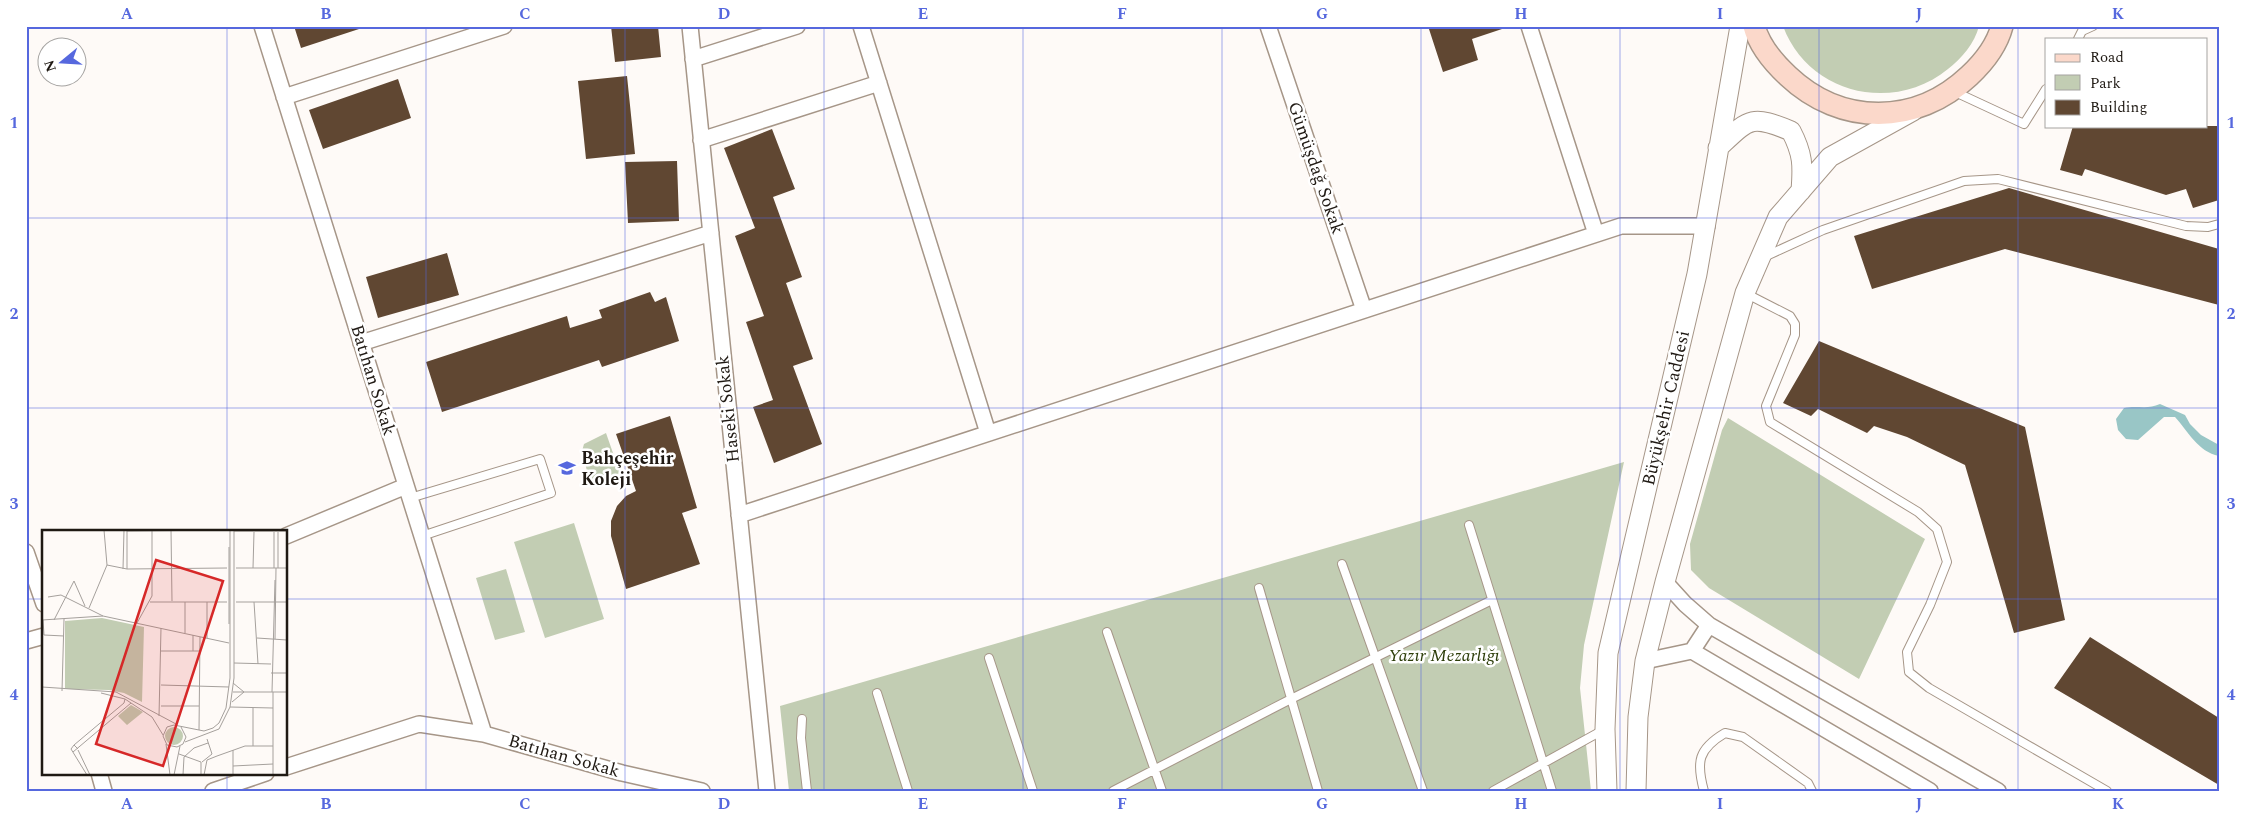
<svg xmlns="http://www.w3.org/2000/svg" width="2245" height="817" viewBox="0 0 2245 817" font-family="Spectral,serif">
<style>
.green{fill:#c2cdb3}
.water{fill:#99c6c6}
.building{fill:#604732}
.lines{fill:none;stroke-linecap:round;stroke-linejoin:round}
.service-casing{stroke:#a69688;stroke-width:10}
.minor-casing{stroke:#a69688;stroke-width:18}
.tertiary-casing{stroke:#a69688;stroke-width:21}
.secondary-casing{stroke:#a69688;stroke-width:24}
.service{stroke:#fff;stroke-width:8}
.minor{stroke:#fff;stroke-width:15}
.tertiary{stroke:#fff;stroke-width:19}
.secondary{stroke:#fbd8ca;stroke-width:21}
.grid{fill:none;stroke:#5668de;stroke-width:1;stroke-opacity:0.55}
.labels{text-anchor:middle;dominant-baseline:central;stroke-width:5;stroke-linejoin:round;paint-order:stroke}
.street-label{font-size:18px;fill:#1f1913;stroke:#fff}
.poi-label{font-size:18px;font-weight:bold;fill:#1f1913;stroke:#fff;text-anchor:start}
.park-label{font-size:18px;font-style:italic;fill:#2d3e0a;stroke:#fff}
.inset-road{fill:none;stroke:#a5a09c;stroke-width:1}
.view{fill:#d62828;fill-opacity:0.15;stroke:#d62828;stroke-width:2.5}
.inset-edge{fill:none;stroke:#1f1913;stroke-width:2.5}
.neatline{fill:none;stroke:#5668de;stroke-width:2}
.grid-label{font-size:16px;text-anchor:middle;font-weight:bold;fill:#5668de}
</style>
<rect width="100%" height="100%" fill="#fefaf7"/>
<!-- green -->
<path class="green" d="M1783,26h196c-4,17 -18,33 -31,43 -55,45 -140,25 -165,-43z
M1728,418l197,121 -66,140 -150,-91 -18,-18 -1,-26 32,-114z
M606,433l14,40 -30,10 -8,-32 2,-7z
M1624,462l-40,183 -4,43 11,103h-802l-9,-85z
M574,523l30,96 -59,19 -31,-96z
M506,569l19,63 -30,8 -19,-62z"/>
<!-- water -->
<path class="water" d="M2160,404l25,11 5,9 11,11 18,10v11c-21,-4 -31,-25 -44,-39h-11l-26,23 -12,-1 -8,-9 -2,-11 8,-11c13,-3 23,2 36,-4z"/>
<!-- building -->
<path class="building" d="M294,26h64l1,3 -58,19z
M611,26h47l3,31 -46,5z
M1428,26h73l1,3 -30,10 6,21 -35,12z
M627,76l8,78 -49,5 -8,-78z
M398,79l13,39 -88,31 -14,-39z
M2073,126h146v74l-26,8 -7,-19 -20,6 -81,-26 -3,7 -22,-6z
M772,129l23,60 -22,8 29,80 -16,6 27,76 -20,7 29,78 -48,19 -21,-56 20,-7 -27,-78 18,-6 -29,-80 20,-8 -31,-80z
M677,161l2,60 -51,2 -3,-61z
M2009,188l210,61v56l-214,-56 -133,40 -18,-53z
M447,253l12,42 -81,23 -12,-41z
M650,292l5,10 11,-5 13,44 -77,26 -3,-7 -157,52 -16,-50 141,-46 3,12 32,-10 -3,-8z
M1819,341l206,86 40,193 -51,13 -49,-168 -58,-28 -33,-11 -7,7 -49,-24 -7,7 -28,-13z
M670,416l27,92 -15,5 18,51 -74,25 -15,-53v-15l6,-15 9,-10 10,-5 -20,-57z
M2090,637l129,81v67l-165,-97z"/>
<g class="lines">
<!-- service casing -->
<g class="service-casing">
<path id="service" d="M2078,39l4,-8 11,-5
M1953,91l71,33 22,-35
M1764,257l59,-27 141,-49 34,-2 188,47 22,1 11,-3
M1745,293l45,23 5,8v11l-29,71 4,16 148,90 19,17 10,33 -17,43 -23,47 2,20 20,16 178,103
M410,498l130,-39 11,34 -129,43
M1469,525l83,266
M1342,564l81,227
M1259,588l59,203
M1107,632l55,159
M989,658l44,133
M877,693l31,98
M802,719l-1,19 6,53
M1113,791l178,-92 201,-99
M1493,791l112,-62
M1704,791c-8,-29 -6,-42 21,-58l18,4 65,46 4,8"/>
</g>
<!-- minor casing -->
<g class="minor-casing">
<path id="minor" d="M262,26l222,708
M690,26l77,765
M861,26l127,407
M1268,26l96,284
M1529,26l67,208
M693,59l104,-33
M284,97l220,-71
M701,140l178,-57
M361,343l350,-110
M739,515l882,-289h86
M286,536l120,-50
M26,552l18,52
M1665,582l20,22 24,21 289,166
M26,641l18,-5
M1692,651l17,-26
M1645,661l47,-10 238,140
M286,767l133,-43 65,10 138,39 80,18
M99,773l5,18
M213,791l53,-18"/>
</g>
<!-- tertiary casing -->
<g class="tertiary-casing">
<path id="tertiary" d="M1718,148c31,-29 32,-34 73,-17 12,23 12,34 10,60
M1607,791l-2,-62 3,-76 89,-379 43,-248
M1636,791l2,-74 7,-56 20,-79 80,-289 33,-76 52,-60 83,-46"/>
</g>
<!-- secondary casing -->
<g class="secondary-casing">
<path id="secondary" d="M1754,26c5,19 20,37 34,50 53,50 128,50 181,0 14,-13 28,-31 33,-50"/>
</g>
<!-- service -->
<use href="#service" class="service"/>
<!-- minor -->
<use href="#minor" class="minor"/>
<!-- tertiary -->
<use href="#tertiary" class="tertiary"/>
<!-- secondary -->
<use href="#secondary" class="secondary"/>
</g>
<!-- grid -->
<path class="grid" d="M227,26v505M426,26v765M625,26v765M824,26v765M1023,26v765M1222,26v765M1421,26v765M1620,26v765M1819,26v765M2018,26v765M26,218h2193M26,408h2193M26,599h18M286,599h1933M227,773v18"/>
<!-- icons -->
<defs>
<g id="school-bare" transform="scale(1.35)"><path d="M0-5L7-2L0 1L-7-2ZM-4 1L0 2.5L4 1V4Q0 6-4 4Z" fill="#5668de" stroke="#fff" stroke-width="2.5" paint-order="stroke"/></g>
</defs>
<g fill-rule="evenodd">
<use href="#school-bare" x="567" y="468"/>
</g>
<g class="labels">
<!-- street labels -->
<g class="street-label">
<text transform="translate(1316 168) rotate(71)">Gümüşdağ Sokak</text>
<text transform="translate(373 380) rotate(73)">Batıhan Sokak</text>
<text transform="translate(1666 408) rotate(-77)">Büyükşehir Caddesi</text>
<text transform="translate(728 409) rotate(-96)">Haseki Sokak</text>
<text transform="translate(564 756) rotate(16)">Batıhan Sokak</text>
</g>
<!-- poi labels -->
<g class="poi-label">
<text x="581" y="458">Bahçeşehir<tspan x="581" dy="21">Koleji</tspan></text>
</g>
<!-- park labels -->
<g class="park-label">
<text x="1444" y="655">Yazır Mezarlığı</text>
</g>
</g>
<!-- overview -->
<g transform="translate(42 530)">
<rect width="245" height="245" fill="#fefaf7"/>
<path d="M60,88l42,9 -2,75 -18,-9 -15,-3 -44,-1v-68zM89,175l12,7 -16,13 -9,-9zM123 206a9 9 0 1 1 18 0a9 9 0 1 1-18 0Z" fill="#c2cdb3"/>
<path class="inset-road" d="M129,0l1,71M85,1l103,-1M192,1h53M65,35l20,4 100,-1M194,38h51M211,38l1,-36M232,38v-36M236,38v-36M81,39l1,-39M85,39v-39M6,67l13,-2 42,21 126,27M108,72h77M194,72h51M212,72l4,62M47,78l18,-43 -3,-35M0,90l61,-4M1,90l1,15 20,1M12,90l20,-39 11,25M95,93l15,-27v-65M187,94v-77M143,103v-31M165,108v-36M215,108l30,2M233,109l1,-71M119,121h39M151,121v-16M192,133l37,1M229,143h16M119,155l68,2M0,157l74,5 60,32M20,161l2,-72M191,162h54M230,162l3,-112M59,163l24,6 27,18 11,18M190,172l12,-10 -11,-9M119,176h38M188,177l43,1M211,178v38M117,186l2,-88M139,197l5,10 -3,7 -6,3 -10,-2 -4,-9 4,-9 7,-2 30,6 9,-3 6,-5 7,-15 4,-30v-148M157,200l1,-93M143,212l34,-13 11,-22 4,-29v-148M124,214l4,31M32,215l50,-42 1,-4M36,219l-4,-4 -3,4 16,26M36,220l12,25M31,222l58,-49M137,224l22,8v13M160,232l10,-8 -5,-15M191,236l40,-2M132,245l6,-29M141,245l1,-18 10,-9 14,-5M162,245l3,-15 10,-4 28,-10h28M191,245v-25M231,245v-83"/>
<path class="view" d="M114,30l67,21 -60,185 -67,-22z"/>
<rect width="245" height="245" class="inset-edge"/>
</g>
<!-- border -->
<rect width="2245" height="817" fill="none" stroke="#ffffff" stroke-width="55"/>
<!-- legend -->
<rect x="2045" y="38" width="162" height="90" fill="#ffffff" stroke="#a5a3a1"/>
<rect x="2055" y="54" width="25" height="8" fill="#fbd8ca" stroke="#a5a3a1"/>
<text x="2090" y="62" font-size="15" fill="#1f1913">Road</text>
<rect x="2055" y="75" width="25" height="15" fill="#c2cdb3" stroke="#a5a3a1"/>
<text x="2090" y="88" font-size="15" fill="#1f1913">Park</text>
<rect x="2055" y="100" width="25" height="15" fill="#604732" stroke="#a5a3a1"/>
<text x="2090" y="112" font-size="15" fill="#1f1913">Building</text>
<!-- north arrow -->
<g transform="translate(62 62) rotate(252)"><circle r="24" fill="#ffffff" stroke="#a5a3a1"/>
<path d="M0-4L9 19L0 12L-9 19Z" fill="#5668de"/>
<text y="-8" font-size="14" font-weight="bold" text-anchor="middle" fill="#1f1913">N</text>
</g>
<rect x="28" y="28" width="2190" height="762" class="neatline"/>
<g class="grid-label">
<text x="127" y="19">A</text>
<text x="326" y="19">B</text>
<text x="525" y="19">C</text>
<text x="724" y="19">D</text>
<text x="923" y="19">E</text>
<text x="1122" y="19">F</text>
<text x="1322" y="19">G</text>
<text x="1521" y="19">H</text>
<text x="1720" y="19">I</text>
<text x="1919" y="19">J</text>
<text x="2118" y="19">K</text>
<text x="14" y="128">1</text>
<text x="2231" y="128">1</text>
<text x="14" y="319">2</text>
<text x="2231" y="319">2</text>
<text x="14" y="509">3</text>
<text x="2231" y="509">3</text>
<text x="14" y="700">4</text>
<text x="2231" y="700">4</text>
<text x="127" y="809">A</text>
<text x="326" y="809">B</text>
<text x="525" y="809">C</text>
<text x="724" y="809">D</text>
<text x="923" y="809">E</text>
<text x="1122" y="809">F</text>
<text x="1322" y="809">G</text>
<text x="1521" y="809">H</text>
<text x="1720" y="809">I</text>
<text x="1919" y="809">J</text>
<text x="2118" y="809">K</text>
</g>
</svg>
